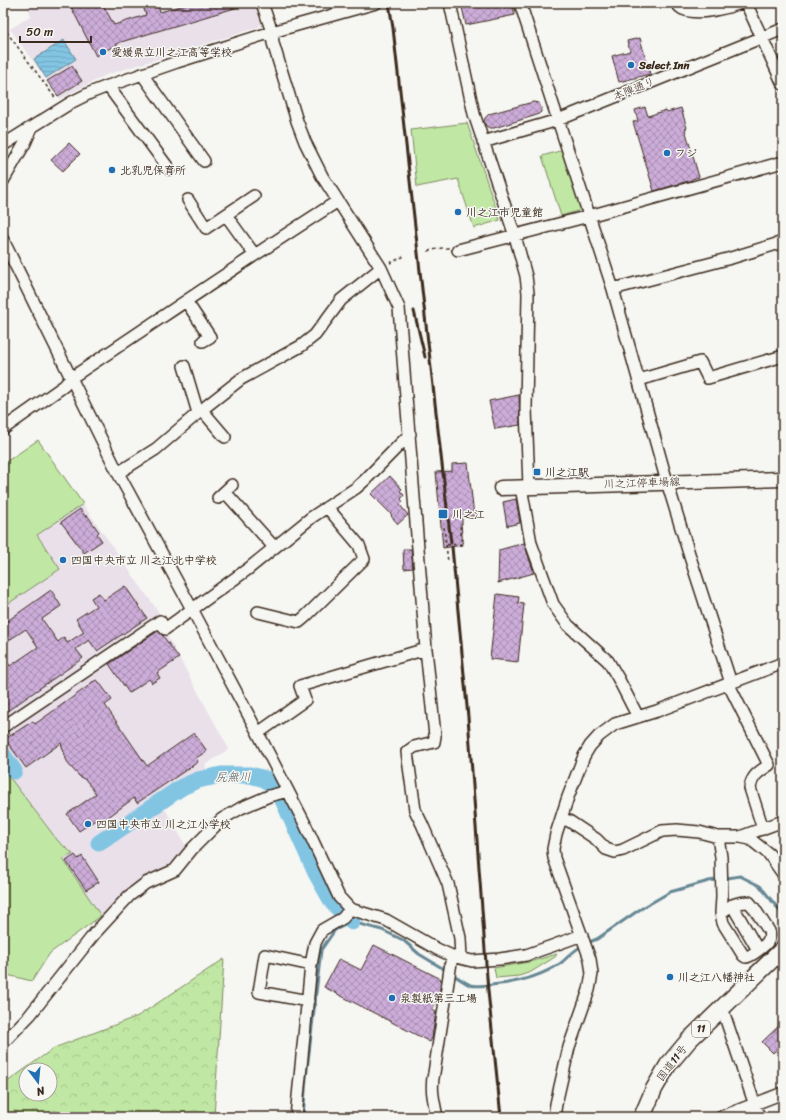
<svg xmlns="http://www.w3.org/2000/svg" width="786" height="1120" viewBox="0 0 786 1120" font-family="Sriracha,'Klee One',sans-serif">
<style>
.built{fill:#e9e0ea}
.green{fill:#c0e8a4;stroke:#7e8961}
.forest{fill:url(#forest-crowns);stroke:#7e8961;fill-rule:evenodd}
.water{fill:url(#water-rules);stroke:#668794}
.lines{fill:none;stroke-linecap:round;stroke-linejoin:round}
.stream{stroke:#668794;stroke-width:3}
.river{stroke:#82c5e3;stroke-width:17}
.building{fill:url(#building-cross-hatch);stroke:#3b2a1e}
.minor-casing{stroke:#3b2a1e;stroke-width:14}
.major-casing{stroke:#3b2a1e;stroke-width:17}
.highway-casing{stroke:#3b2a1e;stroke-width:19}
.path{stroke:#3b2a1e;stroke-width:1.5;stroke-dasharray:3 3;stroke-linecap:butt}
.minor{stroke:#f6f6f2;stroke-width:11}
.major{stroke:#f6f6f2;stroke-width:14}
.highway{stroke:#f6f6f2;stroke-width:16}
.rail{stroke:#3b2a1e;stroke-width:3}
.poi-dot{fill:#1f6fb2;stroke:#f6f6f2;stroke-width:1.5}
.labels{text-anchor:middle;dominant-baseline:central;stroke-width:3;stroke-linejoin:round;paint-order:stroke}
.shield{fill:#f6f6f2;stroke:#73675e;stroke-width:1}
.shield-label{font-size:10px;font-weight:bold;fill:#3b2a1e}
.poi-label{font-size:11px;font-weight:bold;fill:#3b2a1e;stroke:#f6f6f2;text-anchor:start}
.street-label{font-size:11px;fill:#3b2a1e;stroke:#f6f6f2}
.water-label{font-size:12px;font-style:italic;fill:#505859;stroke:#f6f6f2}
</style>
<defs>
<pattern id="forest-crowns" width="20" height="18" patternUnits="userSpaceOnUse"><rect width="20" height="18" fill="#c0e8a4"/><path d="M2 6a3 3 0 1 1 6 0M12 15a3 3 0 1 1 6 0" fill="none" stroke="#a6c78d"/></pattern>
<pattern id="water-rules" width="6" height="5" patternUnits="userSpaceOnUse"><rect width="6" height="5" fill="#82c5e3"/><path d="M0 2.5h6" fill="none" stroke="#71a9c2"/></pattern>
<pattern id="building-cross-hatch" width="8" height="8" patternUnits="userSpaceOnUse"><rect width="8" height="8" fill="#ccacd8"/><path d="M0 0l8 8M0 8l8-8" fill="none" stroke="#a78caf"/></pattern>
</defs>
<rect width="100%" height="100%" fill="#f6f6f2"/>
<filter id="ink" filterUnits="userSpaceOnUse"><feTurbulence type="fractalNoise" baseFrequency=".025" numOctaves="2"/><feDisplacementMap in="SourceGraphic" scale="8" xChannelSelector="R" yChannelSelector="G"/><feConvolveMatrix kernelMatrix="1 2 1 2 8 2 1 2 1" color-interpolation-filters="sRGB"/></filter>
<g filter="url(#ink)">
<!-- built -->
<path class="built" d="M26,3h229l6,20 -2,4 -153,48 -46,24 -50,-70 21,-13z
M38,440l124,177 -159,108v-261z
M160,625l5,7 64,117 -24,16 4,9 -25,8 -25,16 29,52 -7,15 -29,7 -21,16 -12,15 -69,50 -18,28 -29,-7v-243z"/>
<!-- green -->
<path class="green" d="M467,123l33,97 -26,8 -16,-49 -41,8 -6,-57z
M563,150l18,60 -20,6 -19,-60z
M38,440l45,64 -46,31 23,34 -57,38v-143z
M7,774l51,67 15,13 -10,5 38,57 -51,37 -18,28 -29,-7v-198z
M557,954l-2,3 -24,15 -12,4 -23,2 -2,-10 35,-6z"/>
<!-- forest -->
<path class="forest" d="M224,959l-10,158h-211v-32l51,-37 84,-32zM26,1070h24v24h-24z"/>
<!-- water -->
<path class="water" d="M64,40l12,19 -30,19 -12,-19z"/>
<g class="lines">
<!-- stream -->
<path class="stream" d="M587,943l10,-4 42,-29 31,-18 39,-11 31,-5 20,10 20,25 3,6
M452,974c5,3 12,8 18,11 7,2 14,0 21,0 25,-2 49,-8 70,-22 7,-6 13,-13 21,-17
M303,1117l3,-39 15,-128 14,-20 17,-8 30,8 21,10 16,14 28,17"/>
<!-- river -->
<path class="river" d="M3,755l11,16
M99,843l83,-56 16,-7 23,-5h29l15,4 10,9 8,12 33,73 17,30 19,19"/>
</g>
<!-- building -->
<path class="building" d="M69,3h33l12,22 32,-10 -3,-9 11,-3h3l3,9 32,-9h53v2l-124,37 -25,14z
M461,3h51l3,12 -49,10z
M640,38l10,36 -31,8 -7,-26 18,-5 -3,-10z
M72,66l10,15 -24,15 -11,-15z
M533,102l6,1 2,5v4l-4,3 -43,13h-4l-4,-2 -2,-4 1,-4 4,-4z
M645,107l3,9 18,-6 1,2 14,-4 6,20 -2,1 14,48 -7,2v1l-38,11 -21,-69 5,-1 -3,-11z
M69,143l11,11 -17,17 -12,-11z
M519,395l1,30 -25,4 -6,-28z
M468,463l6,53 -12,1v7h-1l2,21 -20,3 -7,-76 16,-1v-7z
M390,476l12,13 -2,2 4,4 -3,4 2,3 -3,3 8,10 -10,9 -7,-8 1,-1 -21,-21z
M516,499l4,24 -13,3 -4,-24z
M80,509l6,8 1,-2 12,17 -2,2 5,7 -18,12 -23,-31z
M524,543l10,30 -36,10 1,-33z
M403,549h8l2,19 -9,1z
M125,586l22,32 -50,33 -8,-11 -13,9 7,9 -80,56v-59l7,11 28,-19 -12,-18 -23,15v-20l48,-34 10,16 -19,13 16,23 6,-5 3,6 17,-11 -8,-13 20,-13 -5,-8 8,-5 5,7z
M497,594l22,3 -1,6 6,1 -6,58 -28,-3z
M158,631l5,5 16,22 -22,15 3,5 -8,5 -3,-4 -20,14 -20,-29z
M97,680l2,2 13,18 -7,5 42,61 47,-33 13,18 -11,7 2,4 -61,41 -3,-5 -31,23 -3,-4 -21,14 -12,-17 29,-20 -10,-14 -6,-3 -11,-12 -3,-6 -5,-16 -35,25 -21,-29 28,-18 2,3 52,-37 5,-5z
M75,855l3,4 4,-3 17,26 -13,8 -20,-29z
M374,945l67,34 -2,17 -7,14 4,2 -4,26 -2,4 -106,-55 15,-28 22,11z
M783,1022v21l-10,10 -11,-11z"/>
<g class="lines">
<!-- minor casing -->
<g class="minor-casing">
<path id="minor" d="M262,3l10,29 1,11 24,78 8,21 17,34 59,92 18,40 27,341 9,87 -1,6 -20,5 -7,5 8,58 7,14 26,60 12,54 1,20
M450,3l24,111 41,122 11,40 2,17 -2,116 3,77
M520,3l93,286 54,193 24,78 40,123
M676,3c2,2 4,5 7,6 15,7 44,-1 58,-6
M746,3l37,81
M142,74l62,87
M108,86l61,83
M483,142l75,-22 225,-91
M3,145l69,-43 18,-9 18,-7 69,-24 95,-30 104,-29
M3,181l22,-38 7,-16
M188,200l18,28 48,-32
M226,215l28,39
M3,240l115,233 74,136 66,124 46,89 35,75 11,12 36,11 51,29 15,7 20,5 28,-2 26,-4 26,-9 30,-11
M458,250l131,-34 194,-54
M613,289l118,-31 52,-16
M186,301l24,36 -7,4
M184,366l14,47
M639,380l61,-18 8,16 75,-22
M202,410l23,27
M3,429l61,-43 7,-8c89,-59 177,-120 267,-177
M118,473l38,-24 48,-41 37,-29 60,-33 14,-11 26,-35 40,-32
M521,487l10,56 22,61 15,21 40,36 10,17 20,39
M225,492l49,55
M218,498l14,-13
M258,612l41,10 6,-5 59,-58 -5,-14 -32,-38
M728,683l41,82c-10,7 -17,10 -19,23l13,41
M3,727l157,-106 5,8 83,-60 64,-52 44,-29 9,-8 45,-46
M258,733l47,-33 -5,-14 126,-37
M562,819l7,2 27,18 10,10 9,3 8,-2 39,-19 15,-1 22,2 19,5h22l10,2 19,15 14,20
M718,837l3,20 1,40 -1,16 2,10 20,32c1,1 2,2 3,2 4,0 20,-12 22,-16 2,-3 2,-6 1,-10l-15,-23 -5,-6c-13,0 -18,3 -28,11
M740,837l43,-16
M732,905l26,45
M308,1001l-49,-9 6,-37 46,10
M722,1008l37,109
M3,1043l27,-28 65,-82 34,-37 17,-13 29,-13 17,-21 30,-30 19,-11 28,-12 19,-5
M296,1117l15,-152 4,-22 7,-13 21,-12 7,-9
M437,1117c-3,-15 -7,-29 -3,-44l18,-117
M554,1117l2,-13 13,-57 20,-57 3,-16 -2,-15 -36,-101 -1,-9 3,-15 12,-37 16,-41 6,-10 9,-10 16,-12 42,-13 126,-48
M721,1117l62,-24"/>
</g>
<!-- major casing -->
<g class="major-casing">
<path id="major" d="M501,488l282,-9"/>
</g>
<!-- highway casing -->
<g class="highway-casing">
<path id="highway" d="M642,1117l12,-28 14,-24 21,-25 94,-91"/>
</g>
<!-- path -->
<path class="path" d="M3,27l53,72
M428,251l14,-3h7
M390,263l15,-7
M444,527l4,35
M447,545l15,-1 -2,-19"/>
<!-- minor -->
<use href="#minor" class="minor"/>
<!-- major -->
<use href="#major" class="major"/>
<!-- highway -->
<use href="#highway" class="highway"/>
<!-- rail -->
<path class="rail" d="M389,3l4,25 32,288 26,227
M414,311l11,46
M452,547l16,170 20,274 13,126"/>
</g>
</g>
<!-- markers -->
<g class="poi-dot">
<circle cx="103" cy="52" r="4"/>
<circle cx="631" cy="65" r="4"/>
<circle cx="667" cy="153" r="4"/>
<circle cx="112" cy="170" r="4"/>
<circle cx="458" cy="212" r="4"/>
<rect x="533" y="468" width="8" height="8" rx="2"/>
<rect x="438" y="509" width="10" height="10" rx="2"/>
<circle cx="63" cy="560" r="4"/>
<circle cx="88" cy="824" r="4"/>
<circle cx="670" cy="977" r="4"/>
<circle cx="392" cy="998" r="4"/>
</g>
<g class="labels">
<!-- shield labels -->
<rect class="shield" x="692" y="1021" width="18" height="16" rx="3"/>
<g class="shield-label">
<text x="701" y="1029">11</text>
</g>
<!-- poi labels -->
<g class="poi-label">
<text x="111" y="52">愛媛県立川之江高等学校</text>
<text x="639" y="65">Select Inn</text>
<text x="675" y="153">フジ</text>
<text x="120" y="170">北乳児保育所</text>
<text x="466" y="212">川之江市児童館</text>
<text x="545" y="472">川之江駅</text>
<text x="452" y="514">川之江</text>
<text x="71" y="560">四国中央市立 川之江北中学校</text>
<text x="96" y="824">四国中央市立 川之江小学校</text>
<text x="678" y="977">川之江八幡神社</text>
<text x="400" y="998">泉製紙第三工場</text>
</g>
<!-- street labels -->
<g class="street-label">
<text transform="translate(634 89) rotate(-22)">本陣通り</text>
<text transform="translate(642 483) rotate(-2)">川之江停車場線</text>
<text transform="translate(672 1063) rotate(-53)">国道11号</text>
</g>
<!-- water labels -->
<g class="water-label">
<text transform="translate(233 777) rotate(-1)">尻無川</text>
</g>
</g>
<!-- margin -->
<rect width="786" height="1120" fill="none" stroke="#f6f6f2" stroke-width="16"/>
<rect x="8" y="8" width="770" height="1104" fill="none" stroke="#3b2a1e" stroke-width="1.5" filter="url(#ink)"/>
<!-- north arrow -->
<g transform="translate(38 1082) rotate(164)"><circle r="19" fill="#f6f6f2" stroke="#aba49d"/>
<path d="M0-3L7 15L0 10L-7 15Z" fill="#1f6fb2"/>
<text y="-6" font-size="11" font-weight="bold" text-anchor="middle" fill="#3b2a1e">N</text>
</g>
<!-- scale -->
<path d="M20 36v6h71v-6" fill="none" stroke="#3b2a1e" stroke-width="2"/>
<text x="26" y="36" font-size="12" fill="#3b2a1e" stroke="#f6f6f2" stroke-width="3" paint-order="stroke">50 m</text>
</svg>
